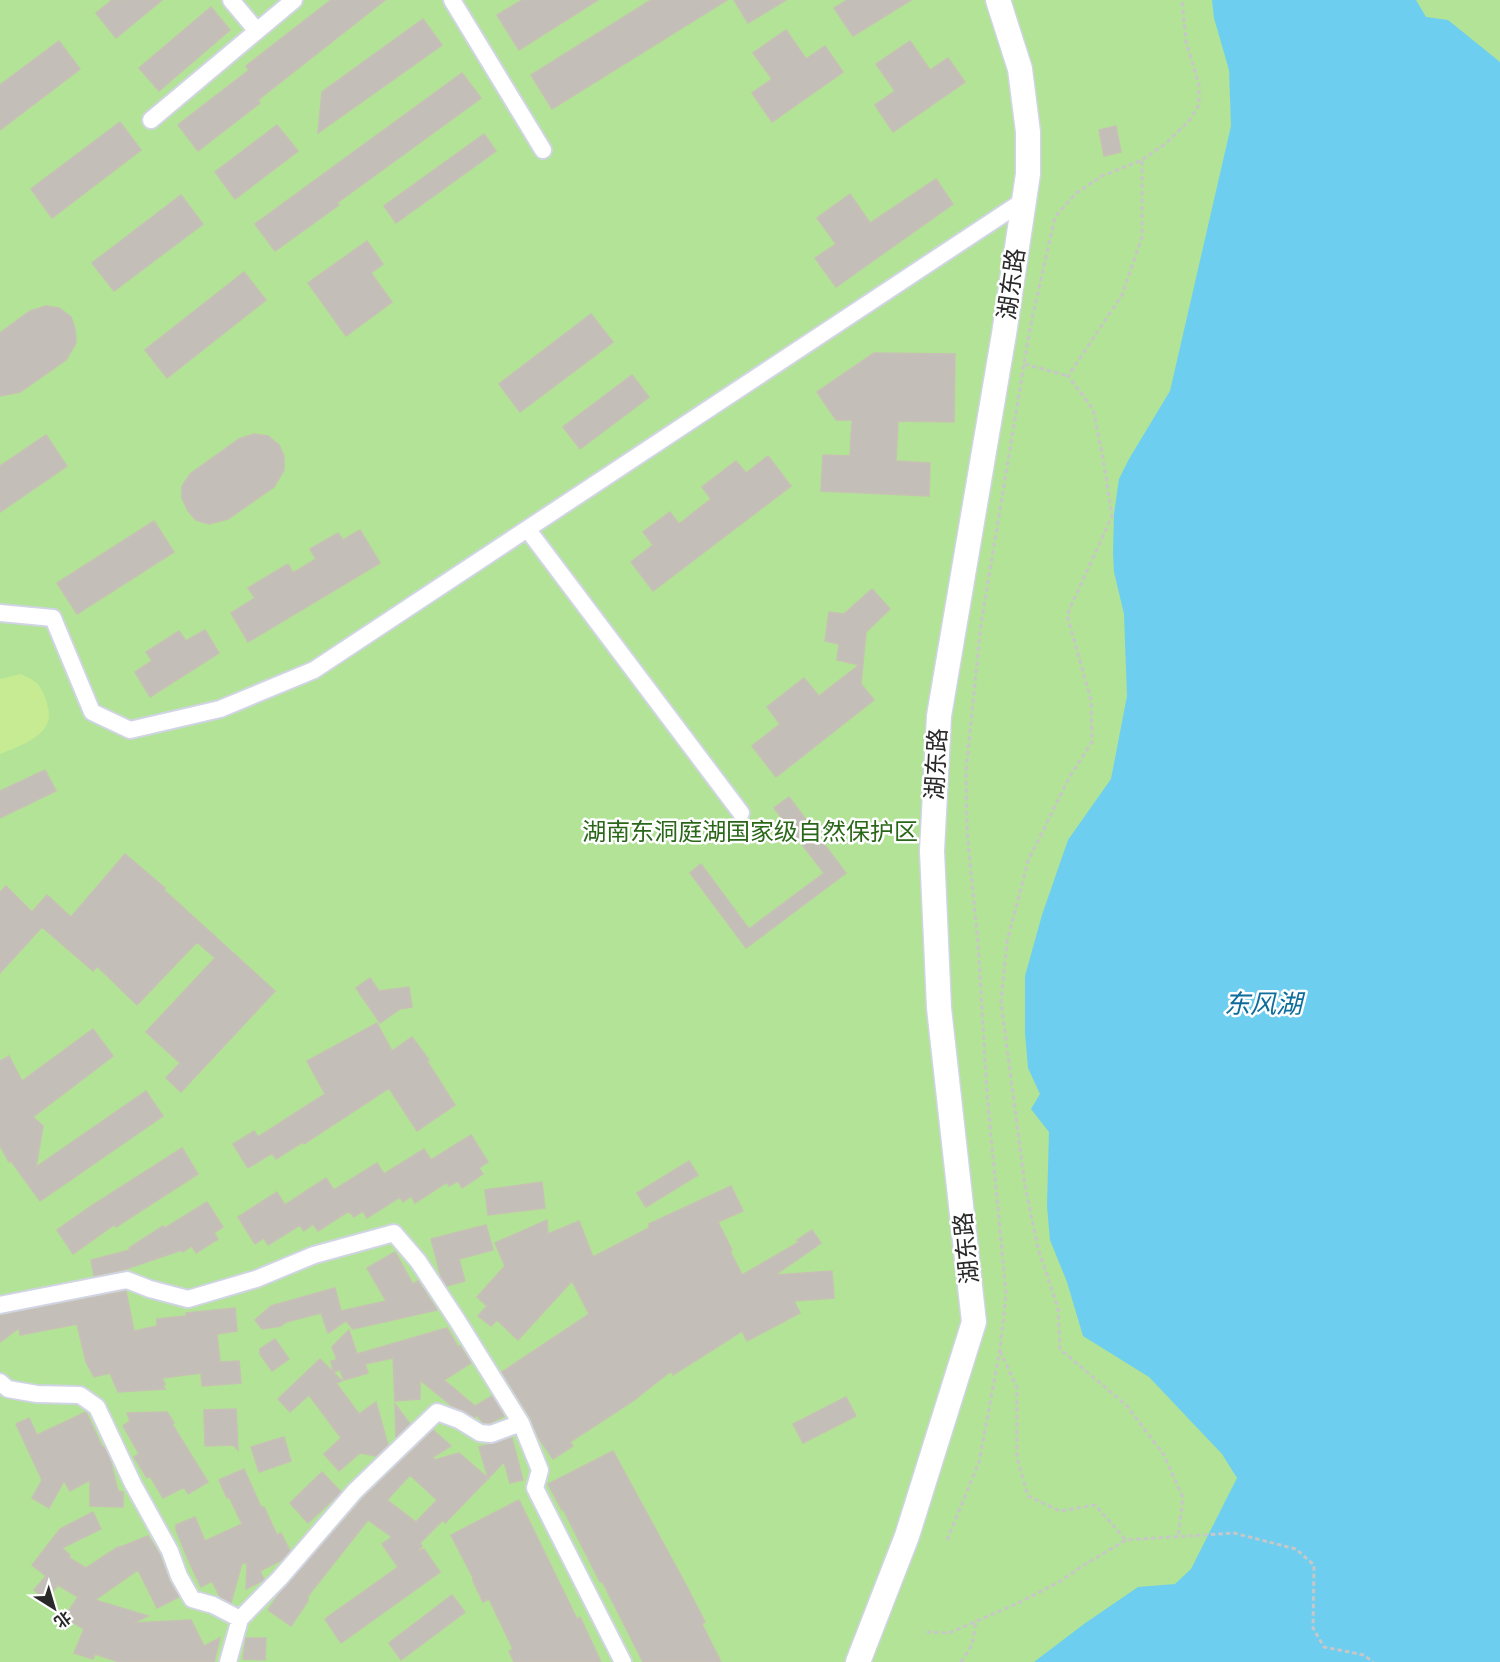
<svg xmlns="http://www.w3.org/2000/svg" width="1500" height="1662" viewBox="0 0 1500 1662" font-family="Jost,'Noto Sans SC',sans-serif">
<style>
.green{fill:#b2e397}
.pitch{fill:#c6eb92}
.water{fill:#6dceef}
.building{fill:#c4beb8;stroke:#c7c0b5;stroke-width:1.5;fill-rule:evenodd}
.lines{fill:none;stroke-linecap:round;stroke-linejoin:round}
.street-casing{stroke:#d0d4e3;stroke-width:20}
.secondary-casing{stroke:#d0d4e3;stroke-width:27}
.path{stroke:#c7c7c7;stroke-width:3;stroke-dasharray:4.5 3;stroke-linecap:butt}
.street{stroke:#fff;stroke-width:16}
.secondary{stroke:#fff;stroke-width:24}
.labels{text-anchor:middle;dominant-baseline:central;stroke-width:5;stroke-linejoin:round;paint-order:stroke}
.street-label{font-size:24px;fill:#292929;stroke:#fff}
.park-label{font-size:24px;fill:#2a6719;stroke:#fff}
.water-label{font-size:26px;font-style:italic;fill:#0c6c9b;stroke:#fff}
</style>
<rect width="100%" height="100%" fill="#ece4db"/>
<!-- green -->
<path class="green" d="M0,0h1500v1662h-1500z"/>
<!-- pitch -->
<path class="pitch" d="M20,674c15,6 21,10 26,26 1,4 3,10 3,14 1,23 -32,33 -49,40v-75z"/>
<!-- water -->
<path class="water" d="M1212,0h204l10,17 22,3 52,42v1600h-466l50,-38 54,-37 37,-3 16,-15 46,-91 -15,-24 -73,-77 -66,-41 -16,-54 -17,-42 -3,-34 2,-74 -18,-23 9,-15 -12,-26 -3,-35v-57l17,-61 26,-75 43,-61 16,-83 -3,-82 -10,-42 -1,-19 1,-39 5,-35 10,-20 41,-68 61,-265 -2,-56 -15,-52z"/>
<!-- building -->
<path class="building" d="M112,0h50l-46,38 -20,-25z
M331,0h54l-127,100 2,3 -62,48 -20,-26 71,-55 -3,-4z
M522,0h76l-79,50 -22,-35z
M651,0h76l-175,109 -21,-34z
M734,0h52l-38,23z
M847,0h64l-58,36 -19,-28z
M211,7l19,23 -71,61 -20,-23z
M423,19l19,26 -124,88 4,-41z
M786,30l20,29 19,-13 18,26 -71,50 -20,-29 20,-14 -19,-26z
M59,41l21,28 -80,61v-45z
M910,41l20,29 18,-12 17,24 -72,50 -18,-27 20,-14 -19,-27z
M462,73l19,25 -144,105 2,2 -64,46 -20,-27z
M120,122l21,28 -89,68 -21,-29z
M277,125l21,26 -63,48 -20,-27z
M1116,126l5,26 -17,4 -5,-26z
M484,134l12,17 -100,72 -12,-17z
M936,179l17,25 -117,83 -21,-29 21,-14 -19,-26 33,-24 20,29z
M181,195l22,29 -89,67 -22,-28z
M367,241l16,23 -12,9 21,29 -46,34 -38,-53z
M244,272l22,28 -99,78 -22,-28z
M46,306l13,2 12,9 4,12 1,14 -10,17 -46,32 -20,4v-63l30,-22z
M591,314l22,28 -93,70 -21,-28z
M874,353l81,1 -1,68 -56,-1 -2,40 34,2 -1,33 -108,-5 2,-36 27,1 2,-36h-16l-19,-28z
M632,375l17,22 -69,52 -17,-22z
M254,434l14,2 11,9 5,11v14l-10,17 -46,32 -19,5 -13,-4 -8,-9 -6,-13v-12l8,-12 49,-35z
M46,435l21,31 -67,46v-46z
M768,456l23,30 -138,105 -22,-29 22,-17 -10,-13 27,-20 9,12 32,-25 -9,-12 34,-26 10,12z
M154,521l20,31 -97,62 -20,-31z
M360,530l20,33 -132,79 -17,-29 24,-15 -7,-10 40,-24 5,9 23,-14 -6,-10 28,-16 5,7z
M872,589l18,20 -24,23 -5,52 13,16 -98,77 -24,-31 28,-22 -13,-17 37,-29 15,18 40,-31 -22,-5 2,-16 -14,-3 4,-29 15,2z
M205,630l14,23 -69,44 -15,-25 17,-11 -6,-9 33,-21 7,10z
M45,770l11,21 -56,27v-27z
M789,797l57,76 -100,75 -56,-75 11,-9 48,65 75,-56 -50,-65z
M125,854l40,34 -1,2 111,101 -94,101 -15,-14 14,-15 -34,-31 69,-74 -18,-16 -60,63 -40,-39 -4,5 -51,-44 -42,46v-81l6,-6 26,26 15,-17 24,22z
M370,978l9,13 30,-4 3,20 -12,2 -20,14 -24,-35z
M377,1023l15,28 20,-14 17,23 -2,1 28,44 -38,26 -28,-43 -85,56 -1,-2 -27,17 -4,-6 -24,15 -15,-24 21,-13 4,6 67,-43 -18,-33z
M93,1029l20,27 -80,61 10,9 -7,41 110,-76 17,25 -123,85 -29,-40 -2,1 -9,-16v-85l9,-5 13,25z
M471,1135l17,27 -9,6 4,6 -21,14 -4,-7 -9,5 -2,-4 -32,21 -4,-7 -8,6 -3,-5 -33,21 -4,-7 -9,6 -5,-6 -31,20 -5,-7 -9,7 -4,-6 -32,20 -4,-7 -9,6 -17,-27 39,-25 8,13 41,-27 8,12 43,-27 7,11 40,-25 7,11z
M182,1148l16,26 -82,53 -2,-2 -41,29 -16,-24 34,-24z
M689,1161l9,14 -52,32 -9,-14z
M542,1182l3,26 -57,7 -3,-25z
M731,1186l12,25 -25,11 14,28 -2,1 12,24 57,-33 -2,-2 15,-10 9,13 -46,32 57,-4 2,27 -40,3 6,12 -53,28 -5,-10 -69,44 -2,-4 -38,30 -63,41 3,4 -20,13 -15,-22 -8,-20 -28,-45 87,-58 -17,-33 -54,59 -21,-20 -6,6 -13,-10 9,-10 -10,-9 28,-31 -10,-23 52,-23 1,14 31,-13 14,36 56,-29v-4z
M207,1202l16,25 -9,6 4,6 -22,14 -4,-7 -9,6 -1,-2 -59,20 -29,6 -3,-16 39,-10 -1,-2 34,-22 2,2z
M486,1225l7,25 -34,9 6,22 -18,5 -6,-9 -10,-38z
M395,1252l18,32 5,-3 19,29 -84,19 -7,-8 -18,12 -7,-20 -35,9 -5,4 -19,3 -7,-9 16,-14 64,-18 6,23 45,-10 -19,-33z
M126,1291l8,40 23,-5v-7l29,-3v-3l49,-5 2,23 -20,3 3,28 19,-1 2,22 -39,3 -1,-13 -39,5 3,6 -2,2 2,3 -47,3 -8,-19 -16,4 -8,-15 -9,-38 -57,11 -1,-7 -19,14v-27z
M447,1328l11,19 2,-1 11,17 -27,17 31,26 17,-10 12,20 -14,7h-7l-6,-8 -2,2 -11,-6 -12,-5 -32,-26v19l-25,2 -2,-43 -28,6 3,9 -24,7 -4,-10 -7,2 -2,-11 6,-1 -5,-13 17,-17 8,24z
M275,1339l14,20 -17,12 -12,-17v-5z
M320,1359l22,22 -6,2 23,31 17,-12 12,43 -12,11 -16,-3 -21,18 -15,-17 17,-16 -32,-43 -19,17 -12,-13z
M846,1397l10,19 -53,27 -10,-19z
M395,1404l15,20 -14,13z
M236,1409l2,41 -5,-5 -28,1 -1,-36z
M86,1412l16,35h2l6,12 8,32 5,1v15l-33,-1v-26l-20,11 -6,-10 -15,27 -17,-10 10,-18 -26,-56 13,-6 8,17z
M167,1412l7,11 -2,1 36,58 -20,12 -4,-7 -21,11 -13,-22 -3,2 -13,-21 5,-3 -16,-28 7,-5 -3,-8z
M433,1430l18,16 -18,11 1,3 25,-7 29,25 -9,-31 33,-9 11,42 -13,3 -6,-21 -59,61 -2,-3 -23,23 2,3 -5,6 7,-3 16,23 -99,71 -16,-24 73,-52 -16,-23 10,-7 -24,-17 -60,76v5l-17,25 -23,-16 11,-16 84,-96zM410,1475l27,25 -21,22 -29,-22z
M284,1437l7,24 -32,11 -8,-25z
M613,1451l73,134 19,37 -3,2 19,38h-78l-41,-81 -2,1 -37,-73 -1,1 -14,-26z
M244,1469l17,38h3l13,28 4,-2 9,18 -8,9 -22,11 4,9 -18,9 1,-26h-5l-11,40 -11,-6 -8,-16 -11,6 -11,-23 -14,-34v-5l19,-8 10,24 37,-17 -13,-27 -2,1 -8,-18z
M322,1472l19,20 -33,31 -18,-20z
M519,1500l58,119 3,-2 21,45h-87l-5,-11 4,-2 -24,-50 -6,3 -10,-21v-3l-22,-43z
M93,1512l8,17 -39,19 8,7 -2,2 18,11 32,-21v1l30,-12 12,19 9,25 10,17 -22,11 -19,-38 -43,30 53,16 -15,7 58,-3 13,26 16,-8 -6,24h-95l-24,-8 -2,5 -19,-6 10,-24 -17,-10 -5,2 16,-24 -20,-12 -12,15 -12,-10 12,-14 -14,-11 28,-36z
M452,1595l13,17 -64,48 -12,-17z
M246,1638h20l-1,22 -22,-1z"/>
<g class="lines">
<!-- street casing -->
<g class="street-casing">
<path id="street" d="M231,0l26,31
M452,0l91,150
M151,120l143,-120
M528,530l213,283
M0,613l53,5 39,94 38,18 90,-21 94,-39 709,-469
M0,1305l127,-25 23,9 38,10 68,-20 58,-24 80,-22 24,28 39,59 64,103 19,47 -5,18 88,174
M0,1382l8,7 29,5 43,1 17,12 36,77 37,67 9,25 13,23 21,6 27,14 40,-41 75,-87 82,-79 22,8 21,13 11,1 30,-11
M228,1662l12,-43"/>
</g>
<!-- secondary casing -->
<g class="secondary-casing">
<path id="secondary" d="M858,1662l49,-126 67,-214 -35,-314 -7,-157 7,-135 65,-382 24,-160v-42l-8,-63 -22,-69"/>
</g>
<!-- path -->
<path class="path" d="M1142,161v76l-20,58 -54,81 25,33 10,50 9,57 -45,99 24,85 1,42 -23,36 -41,83 -21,81 -6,60 24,184 13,62 20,60 2,41 66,56 38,50 19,43 -5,39
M1025,364l43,12
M1000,1351l17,37v70l11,38 32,15 35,-6 31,35
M947,1540l32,-78 21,-112 6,-56 -19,-200 -9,-151 -11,-112 -1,-60 15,-147 49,-296 25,-111 20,-23 27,-18 40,-16 23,-16 24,-23 10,-16v-20l-13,-43 -4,-42
M927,1632l22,1 69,-30 41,-21 25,-17 42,-25 108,-7 62,16 18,16 -1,63 11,19 40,8 9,7
M961,1662l11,-17 4,-25"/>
<!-- street -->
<use href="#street" class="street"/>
<!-- secondary -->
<use href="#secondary" class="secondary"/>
</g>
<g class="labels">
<!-- street labels -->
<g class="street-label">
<text transform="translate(1011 284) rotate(-82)">湖东路</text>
<text transform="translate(936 764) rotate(-87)">湖东路</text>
<text transform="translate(966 1248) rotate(-96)">湖东路</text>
</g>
<!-- park labels -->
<g class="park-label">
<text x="750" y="831">湖南东洞庭湖国家级自然保护区</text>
</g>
<!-- water labels -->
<g class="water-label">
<text x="1263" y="1004">东风湖</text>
</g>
</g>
<!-- north arrow -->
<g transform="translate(54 1608) rotate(143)" stroke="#ffffff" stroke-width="4.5" paint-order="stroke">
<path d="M0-4.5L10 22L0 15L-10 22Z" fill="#292929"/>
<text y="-9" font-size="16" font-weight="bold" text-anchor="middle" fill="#292929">北</text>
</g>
</svg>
